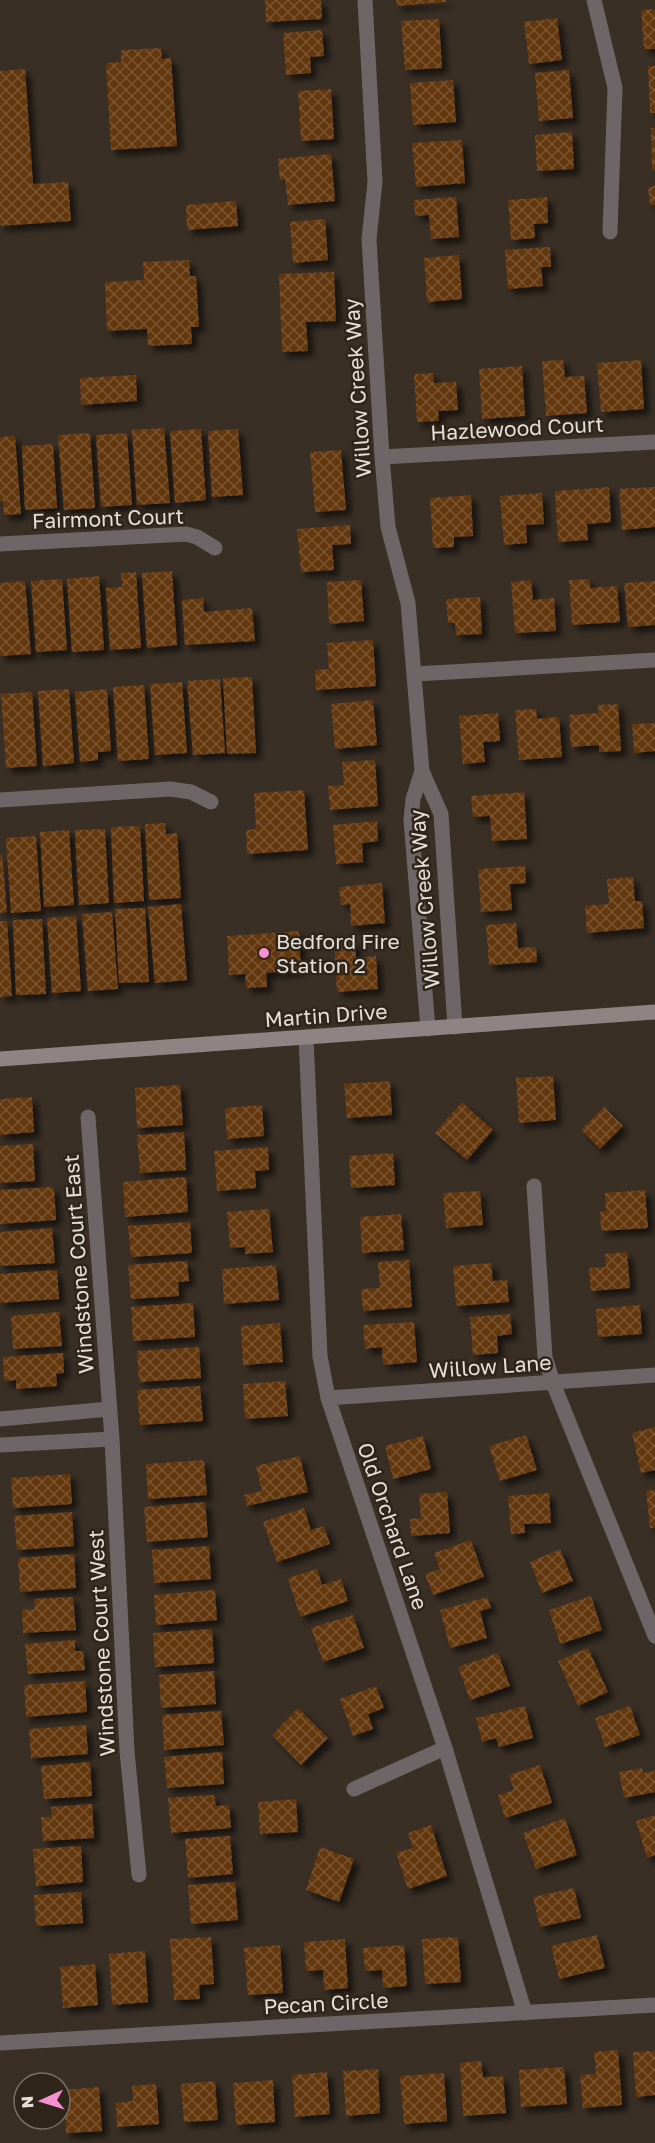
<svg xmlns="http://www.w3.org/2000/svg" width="655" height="2143" viewBox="0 0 655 2143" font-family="'Golos Text',sans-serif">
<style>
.building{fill:url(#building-cross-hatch);filter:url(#shadow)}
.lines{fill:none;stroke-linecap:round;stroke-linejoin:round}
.street{stroke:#6e6666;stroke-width:15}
.secondary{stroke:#908383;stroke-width:15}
.poi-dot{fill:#f790ce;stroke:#2f251b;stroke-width:2}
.labels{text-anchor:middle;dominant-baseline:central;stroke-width:5;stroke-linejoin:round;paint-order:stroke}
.street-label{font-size:21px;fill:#e5dfd8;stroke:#2f251b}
.poi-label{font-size:21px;fill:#e5dfd8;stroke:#2f251b;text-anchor:start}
</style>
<defs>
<pattern id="building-cross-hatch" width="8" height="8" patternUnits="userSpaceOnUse" patternTransform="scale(1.5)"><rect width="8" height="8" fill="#633711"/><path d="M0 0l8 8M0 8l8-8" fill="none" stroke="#795433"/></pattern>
<filter id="shadow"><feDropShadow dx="5.5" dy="5.5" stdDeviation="3" flood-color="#0009"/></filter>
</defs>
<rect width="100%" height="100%" fill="#392f25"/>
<!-- building -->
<path class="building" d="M265,0h56l1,19 -56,3z
M396,0h50v2l-49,4z
M655,9v40h-11l-3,-39z
M557,18l5,42 -33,4 -5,-42z
M439,19l3,49 -37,2 -4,-49z
M322,30l2,26 -14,1 1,16 -25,2 -3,-42z
M161,48l1,11 9,-1 6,88 -66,4 -5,-87 15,-1v-12z
M648,66h7v47h-5z
M25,69l8,115 35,-2 3,39 -71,5v-155z
M569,70l4,48 -34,3 -4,-48z
M453,80l3,42 -43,3 -3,-42z
M331,89l3,50 -33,2 -3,-50z
M651,128h4v42h-3z
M572,132l2,37 -37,2 -2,-36z
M462,140l3,43 -49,4 -4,-44z
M331,154l4,47 -47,4 -3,-25h-5l-2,-21z
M655,186v19h-5l-2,-18z
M456,197l3,40 -28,2 -2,-24 -14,1 -1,-16z
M547,197l1,26 -14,1 1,14 -24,2 -3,-40z
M236,201l2,25 -51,4 -1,-25z
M325,219l3,41 -35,3 -3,-41z
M550,247l1,20h-10l2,19 -35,3 -3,-39z
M459,255l3,44 -35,3 -3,-44z
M189,260l1,16h6l3,51h-8l1,17 -44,2 -1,-17 -40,2 -2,-49 39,-2 -1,-18z
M334,272l2,49 -30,1 2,29 -26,1 -3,-78z
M563,360l2,17 19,-1 3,37 -41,3 -4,-55z
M641,360l3,49 -43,3 -4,-49z
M522,366l3,50 -43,3 -3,-50z
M433,373l1,10 22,-1 2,28 -20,1 1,10 -22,1 -3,-48z
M136,375l1,26 -56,4 -1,-27z
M164,428l6,75 -33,2 -5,-75z
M201,429l5,71 -31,3 -5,-72z
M238,429l5,66 -31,2 -4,-66z
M90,433l5,75 -31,2 -6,-75z
M127,433l5,72 -31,2 -5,-72z
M15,436l6,78 -17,1 -1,-14h-3v-64z
M53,444l4,64 -32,2 -3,-64z
M341,450l5,60 -31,2 -5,-60z
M609,487l2,35 -24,2 1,16 -30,2 -3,-51z
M655,487v40l-33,3 -3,-41z
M542,493l2,31 -18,1 1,18 -23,2 -4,-49z
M471,495l2,41 -19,1v10l-21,1 -3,-50z
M350,525l1,19 -19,1 2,25 -33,2 -4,-43z
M172,571l5,74 -30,3 -5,-75z
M136,572l5,76 -31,2 -4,-62 16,-1 -1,-14z
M99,576l5,74 -32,2 -5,-73z
M62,579l5,71 -31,2 -5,-71z
M589,579l1,9 27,-2 3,36 -48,3 -3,-45z
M361,580l3,41 -35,3 -2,-42z
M531,580l2,20 21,-2 2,33 -41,2 -4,-51z
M25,581l6,73 -31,2v-73z
M655,581v44l-27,2 -4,-44z
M480,597l2,37 -26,1 -1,-12h-7l-2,-24z
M203,598l1,14 48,-4 3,33 -70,4 -3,-45z
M373,640l3,46 -60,4 -1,-20 14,-1 -2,-26z
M252,677l4,76 -29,1 -4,-76z
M220,679l5,74 -32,2 -6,-74z
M182,682l5,71 -32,2 -5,-71z
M144,685l5,74 -31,2 -5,-74z
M69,689l5,74 -31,3 -5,-75z
M107,689l4,62 -13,1v8l-18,2 -5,-70z
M32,692l5,74 -31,2 -5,-74z
M373,700l4,45 -42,4 -4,-45z
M618,704l3,47 -22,1v-7l-28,2 -2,-32 30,-2 -1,-8z
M536,709l1,10 22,-2 3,40 -43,3 -4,-50z
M498,713l2,28 -17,1 2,20 -22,2 -4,-48z
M655,723v28l-21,2 -2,-29z
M375,760l3,46 -48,4 -2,-24 16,-1 -2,-23z
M304,790l4,60 -61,4 -1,-24 10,-1 -2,-36z
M524,792l3,47 -35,2 -2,-25 -17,1 -2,-21z
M377,821l1,20 -16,2 1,19 -27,2 -3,-39z
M165,823l1,11 11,-1 4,65 -32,2 -4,-76z
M140,826l4,75 -30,2 -3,-76z
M105,829l4,74 -30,2 -4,-75z
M69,830l5,75 -30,2 -4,-75z
M36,836l5,75 -30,2 -5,-75z
M2,854l5,58 -7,1v-58z
M525,866l1,17 -16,1 2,26 -31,2 -3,-43z
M633,877l2,24h7l2,27 -57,5 -2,-27 24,-2 -2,-25z
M382,883l3,40 -34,3 -1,-22 -9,1 -2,-18z
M181,904l6,76 -32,3 -7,-76z
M145,908l4,74 -30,1 -4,-74z
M112,912l6,77 -30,2 -6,-77z
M76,916l5,75 -29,2 -5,-75z
M42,919l4,75 -30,1 -3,-75z
M0,921h7l5,75 -12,1z
M516,923l2,25 18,-1 1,15 -48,3 -3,-40z
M299,931l2,39 -35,3 1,14 -21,1 -1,-14 -16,1 -2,-39z
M355,941l1,17 20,-2 2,33 -41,3 -3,-49z
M553,1076l3,44 -37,3 -3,-45z
M390,1081l2,34 -45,3 -3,-34z
M180,1085l3,40 -46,3 -2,-40z
M32,1097l2,35 -34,3v-36z
M462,1102l31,28 -26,30 -32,-27z
M262,1105l2,31 -37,3 -2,-31z
M604,1107l19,19 -23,23 -19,-19z
M184,1132l2,38 -46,3 -3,-38z
M33,1144l2,37 -35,2v-37z
M268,1147l1,23 -14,1 1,17 -39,3 -3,-40z
M393,1153l2,32 -44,3 -2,-32z
M186,1177l2,35 -63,5 -2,-35z
M54,1187l2,33 -56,4v-34z
M645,1190l3,38 -47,3 -1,-19 6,-1 -1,-18z
M480,1191l3,34 -37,3 -3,-35z
M269,1209l4,43 -28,2v-7l-15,1 -3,-36z
M401,1214l3,36 -42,3 -2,-36z
M190,1222l2,31 -61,4 -3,-31z
M52,1228l3,35 -55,3v-34z
M627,1252l3,36 -39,3 -2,-23 17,-1 -1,-13z
M409,1260l3,47 -49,4 -2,-22 19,-1 -2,-26z
M187,1261l2,20 -11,1 1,14 -48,3 -3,-34z
M491,1263l2,18 14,-1 2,22 -53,4 -3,-40z
M276,1265l3,35 -55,4 -2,-35z
M57,1270l2,29 -59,4v-29z
M193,1303l2,34 -62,4 -2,-34z
M640,1305l2,29 -44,3 -2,-28z
M59,1312l3,34 -49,3 -2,-33z
M510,1314l2,20 -15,2 1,17 -25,2 -3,-38z
M414,1322l3,40 -34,3 -1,-18 -17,2 -2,-24z
M280,1323l3,39 -40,3 -2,-39z
M199,1347l2,31 -62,4 -2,-31z
M63,1353l1,20 -8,1 1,12 -41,3v-9l-12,1 -1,-24z
M285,1381l3,35 -43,3 -2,-35z
M200,1386l3,35 -63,4 -3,-35z
M655,1427v43l-14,3 -9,-40z
M526,1435l11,35 -37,11 -11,-35z
M423,1436l8,33 -38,10 -8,-33z
M300,1456l8,36 -61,14 -3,-11 18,-4 -6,-25z
M204,1460l3,35 -59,4 -2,-35z
M70,1474l2,30 -59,4 -2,-30z
M655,1490v38h-5l-4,-37z
M447,1492l3,41 -39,3 -1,-17 11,-1 -2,-24z
M549,1493l2,30 -27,1 1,9 -14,1 -3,-38z
M205,1502l3,35 -61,5 -3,-35z
M304,1508l7,22 13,-4 6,18 -53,18 -14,-40z
M72,1512l2,34 -57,4 -3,-34z
M471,1540l13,37 -51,18 -8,-21 15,-5 -6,-16z
M209,1546l2,33 -57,4 -2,-33z
M560,1549l13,32 -31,12 -12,-31z
M74,1554l2,34 -56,4 -2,-34z
M317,1569l5,16 19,-6 7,22 -48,16 -12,-39z
M215,1590l2,30 -61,5 -2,-30z
M591,1596l11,34 -42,14 -11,-34z
M73,1597l3,33 -53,3 -1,-23 13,-1 -1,-10z
M487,1597l4,11 -11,3 7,27 -37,10 -10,-38z
M353,1615l11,33 -41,14 -12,-34z
M212,1629l2,34 -59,4 -2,-34z
M75,1640v11h8l2,19 -57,4 -3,-30z
M588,1648l20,44 -30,14 -20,-45z
M498,1653l12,33 -40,14 -12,-33z
M214,1671l2,33 -55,4 -2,-33z
M85,1681l2,31 -61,5 -2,-32z
M376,1686l8,22 -16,6 5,15 -20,7 -13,-37z
M525,1706l8,32 -34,9 -3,-9 -14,4 -6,-24z
M630,1706l10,29 -35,12 -10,-29z
M298,1708l30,30 -27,27 -29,-30z
M221,1711l3,34 -60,5 -2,-35z
M86,1725l2,29 -57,4 -2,-29z
M222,1752l2,32 -57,4 -3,-31z
M90,1762l2,34 -48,3 -3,-33z
M540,1765l12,38 -47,15 -7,-23 16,-5 -5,-15z
M642,1768l1,5 12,-2v21l-31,6 -5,-26z
M214,1795l2,11 13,-1 2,23 -60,5 -3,-35z
M296,1799l2,33 -38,2 -2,-32z
M92,1804l2,34 -51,3 -2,-24h11l-1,-10z
M655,1815v40l-8,3 -11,-37z
M565,1818l12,37 -41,14 -13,-36z
M431,1825l16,51 -39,13 -12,-36 17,-5 -5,-15z
M230,1836l3,38 -45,4 -3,-39z
M81,1846l2,36 -47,4 -3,-37z
M320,1847l34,12 -15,43 -33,-12z
M235,1882l3,38 -47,4 -3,-39z
M574,1888l7,30 -41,9 -7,-30z
M81,1892l2,31 -47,3 -2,-31z
M597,1935l8,33 -46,11 -8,-33z
M211,1937l3,47 -15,1 1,14 -26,1 -4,-61z
M458,1937l3,45 -36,2 -3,-45z
M345,1939l3,49 -24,2 -1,-20 -17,1 -2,-29z
M280,1945l3,48 -35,2 -4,-47z
M404,1945l3,41 -24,2 -1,-18 -17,1 -2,-23z
M145,1951l3,51 -36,3 -3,-51z
M95,1964l3,41 -35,3 -3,-41z
M618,2050l4,55 -39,3 -3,-33 16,-1 -2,-22z
M655,2051v44l-19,2 -3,-45z
M481,2061l2,16 20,-1 3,37 -43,3 -3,-53z
M564,2067l3,37 -46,3 -2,-37z
M378,2069l2,44 -34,3 -3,-45z
M327,2072l3,42 -35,3 -3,-42z
M444,2073l3,48 -43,3 -4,-48z
M273,2080l2,42 -39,3 -3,-42z
M215,2081l3,39 -34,2 -3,-38z
M156,2084l3,40 -42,3 -1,-24 17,-2 -1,-15z
M99,2087l3,44 -36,2 -3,-43z"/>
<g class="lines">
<!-- street -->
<path class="street" d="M365,0l10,182 -6,57 13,218 6,70 20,76 14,168 -9,28 -2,21 17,209
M594,0l21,88 -5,144
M382,457l273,-15
M0,544l186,-10 11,3 18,11
M416,674l239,-14
M422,771l19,43 14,213
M0,800l170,-11 21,3 20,10
M306,1037l14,319 8,42 117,350 80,265
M88,1117l24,322 15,312 12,124
M534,1186l11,171 8,26 102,253
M328,1398l327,-23
M0,1419l109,-10
M0,1445l112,-6
M354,1789l91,-41
M0,2043l655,-38"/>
<!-- secondary -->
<path class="secondary" d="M0,1059l655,-47"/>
</g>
<!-- markers -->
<circle class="poi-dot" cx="264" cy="953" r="6"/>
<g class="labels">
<!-- street labels -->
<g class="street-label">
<text transform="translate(357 388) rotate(-94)">Willow Creek Way</text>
<text transform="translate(517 428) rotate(-3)">Hazlewood Court</text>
<text transform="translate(108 518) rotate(-2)">Fairmont Court</text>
<text transform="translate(424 899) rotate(-95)">Willow Creek Way</text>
<text transform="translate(326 1015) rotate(-4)">Martin Drive</text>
<text transform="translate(78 1264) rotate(-94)">Windstone Court East</text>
<text transform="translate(490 1366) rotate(-4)">Willow Lane</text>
<text transform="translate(393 1526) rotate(71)">Old Orchard Lane</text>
<text transform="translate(101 1643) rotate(-93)">Windstone Court West</text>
<text transform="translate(326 2003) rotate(-3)">Pecan Circle</text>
</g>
<!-- poi labels -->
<g class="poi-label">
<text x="276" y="941">Bedford Fire<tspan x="276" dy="24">Station 2</tspan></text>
</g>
</g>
<!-- north arrow -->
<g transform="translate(42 2101) rotate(266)"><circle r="28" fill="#2f251b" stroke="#786f67" stroke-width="1.5"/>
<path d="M0-4.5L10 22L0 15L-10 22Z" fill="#f790ce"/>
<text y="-9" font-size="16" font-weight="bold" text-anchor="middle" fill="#e5dfd8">N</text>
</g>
</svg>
